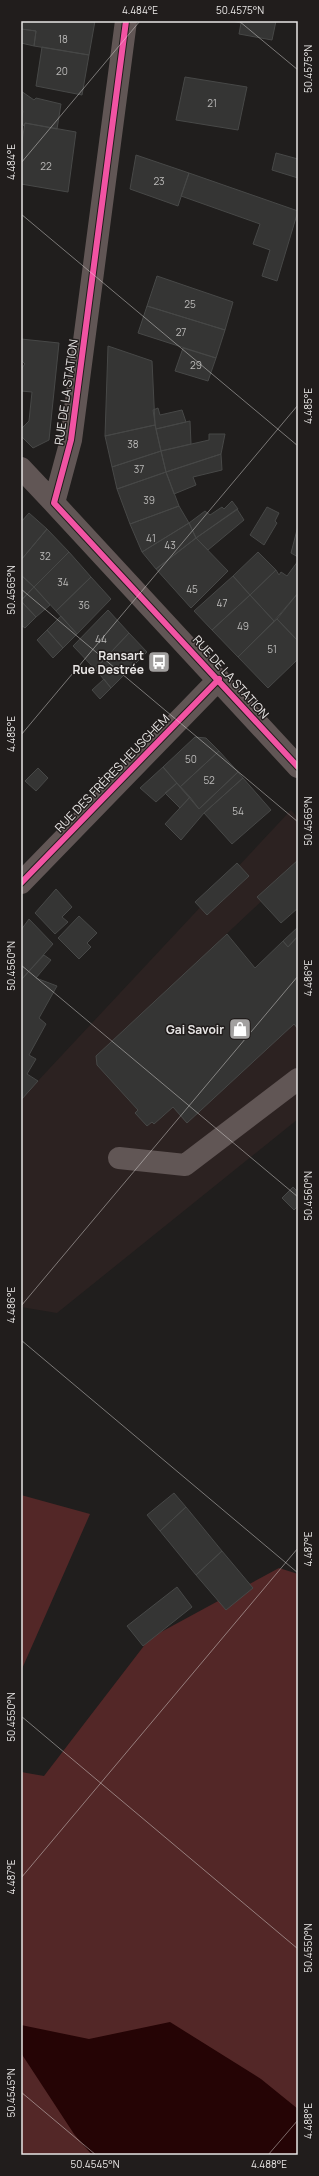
<svg xmlns="http://www.w3.org/2000/svg" width="319" height="2176" viewBox="0 0 319 2176" font-family="Manrope,sans-serif">
<style>
.built{fill:#2c2221}
.green{fill:#532727}
.water{fill:#250405}
.building{fill:#353534;stroke:#474847}
.lines{fill:none;stroke-linecap:round;stroke-linejoin:round}
.minor{stroke:#615655;stroke-width:22}
.cycleway-casing{stroke:#211d1c;stroke-width:8}
.cycleway{stroke:#f153a3;stroke-width:6}
.ticks{fill:none;stroke:#e8e6e5;stroke-width:1;stroke-opacity:0.45}
.labels{text-anchor:middle;dominant-baseline:central;stroke-width:3;stroke-linejoin:round;paint-order:stroke}
.number-label{font-size:10px;fill:#bbbab9}
.street-label{font-size:12px;fill:#e8e6e5;stroke:#211d1c}
.poi-label{font-size:12px;font-weight:bold;fill:#e8e6e5;stroke:#211d1c;text-anchor:end}
.neatline{fill:none;stroke:#e8e6e5;stroke-width:1.5}
.ticks-label{font-size:10px;text-anchor:middle;fill:#e8e6e5}
</style>
<rect width="100%" height="100%" fill="#201e1d"/>
<!-- built -->
<path class="built" d="M291,810l7,8v49l-79,74 35,34 44,-40v184l-241,194 -36,-6v-208z"/>
<!-- green -->
<path class="green" d="M21,1495l69,19 -69,157z
M279,1568l19,6v581h-277v-383l23,4 106,-138z"/>
<!-- water -->
<path class="water" d="M170,2022l91,57 37,30v46h-206l-18,-21 -53,-81v-28l68,14z"/>
<!-- building -->
<path class="building" d="M22,21h73l-6,34 -55,-9 2,-15 -15,-2z
M232,21h44l-4,19 -33,-6 2,-11z
M21,29l15,2 -2,15 -13,-3z
M42,47l47,8 -7,40 -46,-9z
M185,77l62,10 -9,43 -62,-10z
M21,91l13,9 2,-2 25,6 -4,25 -32,-6 -1,3 -3,-4 2,-11 -2,-2z
M25,123l51,9 -8,60 -47,-8v-37z
M276,153l22,6v19l-26,-8z
M136,155l53,18 -11,33 -48,-17z
M189,173l109,38 -21,70 -15,-5 8,-26 -17,-6 7,-20 -79,-28z
M157,276l76,26 -8,28 -78,-24z
M147,306l78,24 -9,28 -78,-25z
M21,339l38,4 -10,97 -16,8 -12,-12v-7l8,-8 3,-29 -11,-1v-22l4,-5 -4,-4z
M108,346l44,15 3,64 -50,11z
M183,348l33,10 -8,23 -33,-10z
M158,408l2,7 22,-5 4,12 -30,7 -3,-19z
M190,421l1,23 -30,7 -5,-22z
M155,425l6,26 -49,16 -7,-31z
M209,434h16l-4,20 -55,18 -5,-21 48,-11z
M161,451l5,21 -49,17 -5,-22z
M221,454l1,16 -29,7 3,8 -22,9 -8,-22z
M166,472l13,34 -49,18 -13,-35z
M232,501l6,8 -42,29 -7,-15 16,-12 5,4 12,-8 2,2z
M179,506l10,17 -47,29 -12,-28z
M267,507l12,6 -4,8 2,2 -13,22 -14,-10z
M237,509l7,11 -36,30 -12,-12z
M29,513l18,16 -26,31v-38z
M189,523l7,15 -40,31 -14,-17z
M298,526v31l-7,-4z
M47,529l22,23 -35,35 -13,-12v-15z
M196,538l32,33 -37,37 -35,-39z
M69,552l22,25 -35,34 -22,-24z
M258,552l18,18 -26,25 -17,-19z
M298,561v32l-24,28 -24,-26 26,-25 3,5 2,-3 6,4z
M21,575l13,12 -13,13z
M233,576l17,19 -38,35 -18,-19z
M91,577l20,22 -34,35 -21,-23z
M34,587l16,18 -14,12 -15,-16z
M298,593v48l-21,-22z
M250,595l24,26 -36,36 -26,-27z
M21,601l15,16 -11,11 -4,-3z
M108,610l21,23 -34,36 -22,-23z
M61,616l16,18 -14,14 -16,-18z
M277,619l21,22v18l-30,29 -30,-31z
M47,630l16,18 -10,10 -16,-18z
M129,633l18,19 -36,36 -16,-19z
M104,679l7,9 -11,11 -8,-9z
M195,737l11,1 13,13 -39,36 -17,-20z
M219,751l19,21 -39,37 -19,-22z
M163,767l14,16 -21,19 -16,-14z
M38,768l10,10 -12,13 -11,-10z
M238,772l5,6 -39,35 -23,27 -16,-16 25,-27 9,12z
M243,778l28,32 -39,34 -28,-31z
M177,783l13,14 -10,11 -15,-15z
M298,860v48l-17,15 -24,-26z
M237,863l12,13 -42,39 -12,-13z
M56,889l16,18 -10,10 6,5 -13,12 -20,-21z
M79,916l18,17 -10,10 4,4 -12,12 -21,-21z
M29,919l24,25 -32,36v-50z
M298,927v9l-10,11 -5,-6z
M227,934l28,34 28,-27 5,6 10,-11v93l-4,-5 -107,99 -14,-16 -19,17 -2,-2 -5,4 -12,-13 3,-3 -41,-45 -1,-9z
M44,955l7,5 -15,18 21,8 -18,32 7,6 -17,31 7,4 -9,15 11,7 -17,19v-120z
M293,1187l5,5v14l-4,4 -12,-12z
M174,1493l12,14 -26,24 -13,-16z
M186,1507l36,44 -26,24 -36,-44z
M222,1551l31,37 -27,22 -30,-35z
M177,1587l15,20 -49,39 -16,-20z"/>
<g class="lines">
<!-- minor -->
<path class="minor" d="M126,21l-55,419 -17,63 244,264
M21,468l33,35
M21,883l198,-204
M119,1158l66,7 113,-86"/>
<!-- cycleway casing -->
<g class="cycleway-casing">
<path id="cycleway" d="M126,21l-55,419 -17,63 244,264
M21,883l198,-204"/>
</g>
<!-- cycleway -->
<use href="#cycleway" class="cycleway"/>
</g>
<!-- ticks -->
<path class="ticks" d="M239,21l59,49M21,163l119,-142M21,214l277,232M21,589l277,233M21,735l277,-330M21,965l277,232M21,1306l277,-330M21,1340l277,233M21,1716l277,233M21,1878l277,-330M21,2092l75,63M268,2155l30,-35"/>
<!-- icons -->
<defs>
<g id="bus-square" transform="scale(1.15)"><rect x="-9" y="-9" width="18" height="18" rx="4" fill="#a2a09f" stroke="#211d1c"/><path d="M-5-6H5V4H4V6H2V4H-2V6H-4V4H-5ZM-3.5-4V0h7V-4ZM-3.5 1.2v1.5H-2V1.2ZM2 1.2v1.5H3.5V1.2Z" fill="#fff"/></g>
<g id="shop-square" transform="scale(1.15)"><rect x="-9" y="-9" width="18" height="18" rx="4" fill="#a2a09f" stroke="#211d1c"/><path d="M-5-2.5h2.3a2.7 3.5 0 0 1 5.4 0H5L5.5 6h-11ZM-1.5-2.5h3a1.5 2.3 0 0 0-3 0Z" fill="#fff"/></g>
</defs>
<g fill-rule="evenodd">
<use href="#bus-square" x="159" y="662"/>
<use href="#shop-square" x="240" y="1029"/>
</g>
<g class="labels">
<!-- number labels -->
<g class="number-label">
<text x="63" y="39">18</text>
<text x="62" y="71">20</text>
<text x="212" y="103">21</text>
<text x="46" y="166">22</text>
<text x="159" y="181">23</text>
<text x="190" y="304">25</text>
<text x="181" y="332">27</text>
<text x="196" y="365">29</text>
<text x="133" y="444">38</text>
<text x="139" y="469">37</text>
<text x="149" y="500">39</text>
<text x="151" y="538">41</text>
<text x="170" y="545">43</text>
<text x="45" y="556">32</text>
<text x="63" y="582">34</text>
<text x="192" y="589">45</text>
<text x="222" y="603">47</text>
<text x="84" y="605">36</text>
<text x="243" y="626">49</text>
<text x="101" y="639">44</text>
<text x="272" y="649">51</text>
<text x="191" y="759">50</text>
<text x="209" y="780">52</text>
<text x="238" y="811">54</text>
</g>
<!-- street labels -->
<g class="street-label">
<text transform="translate(66 392) rotate(-82)">RUE DE LA STATION</text>
<text transform="translate(231 677) rotate(48)">RUE DE LA STATION</text>
<text transform="translate(112 773) rotate(-46)">RUE DES FRÈRES HEUSGHEM</text>
</g>
<!-- poi labels -->
<g class="poi-label">
<text x="144" y="655">Ransart<tspan x="144" dy="14">Rue Destrée</tspan></text>
<text x="224" y="1029">Gai Savoir</text>
</g>
</g>
<!-- border -->
<rect width="319" height="2176" fill="none" stroke="#211d1c" stroke-width="44"/>
<rect x="22" y="22" width="275" height="2132" class="neatline"/>
<g class="ticks-label">
<text x="140" y="14">4.484°E</text>
<text x="240" y="14">50.4575°N</text>
<text transform="translate(308 69) rotate(-90)" y="4">50.4575°N</text>
<text transform="translate(11 162) rotate(-90)" y="4">4.484°E</text>
<text transform="translate(308 406) rotate(-90)" y="4">4.485°E</text>
<text transform="translate(11 590) rotate(-90)" y="4">50.4565°N</text>
<text transform="translate(11 734) rotate(-90)" y="4">4.485°E</text>
<text transform="translate(308 821) rotate(-90)" y="4">50.4565°N</text>
<text transform="translate(11 966) rotate(-90)" y="4">50.4560°N</text>
<text transform="translate(308 978) rotate(-90)" y="4">4.486°E</text>
<text transform="translate(308 1196) rotate(-90)" y="4">50.4560°N</text>
<text transform="translate(11 1305) rotate(-90)" y="4">4.486°E</text>
<text transform="translate(308 1549) rotate(-90)" y="4">4.487°E</text>
<text transform="translate(11 1717) rotate(-90)" y="4">50.4550°N</text>
<text transform="translate(11 1877) rotate(-90)" y="4">4.487°E</text>
<text transform="translate(308 1948) rotate(-90)" y="4">50.4550°N</text>
<text transform="translate(11 2093) rotate(-90)" y="4">50.4545°N</text>
<text transform="translate(308 2121) rotate(-90)" y="4">4.488°E</text>
<text x="95" y="2168">50.4545°N</text>
<text x="269" y="2168">4.488°E</text>
</g>
</svg>
